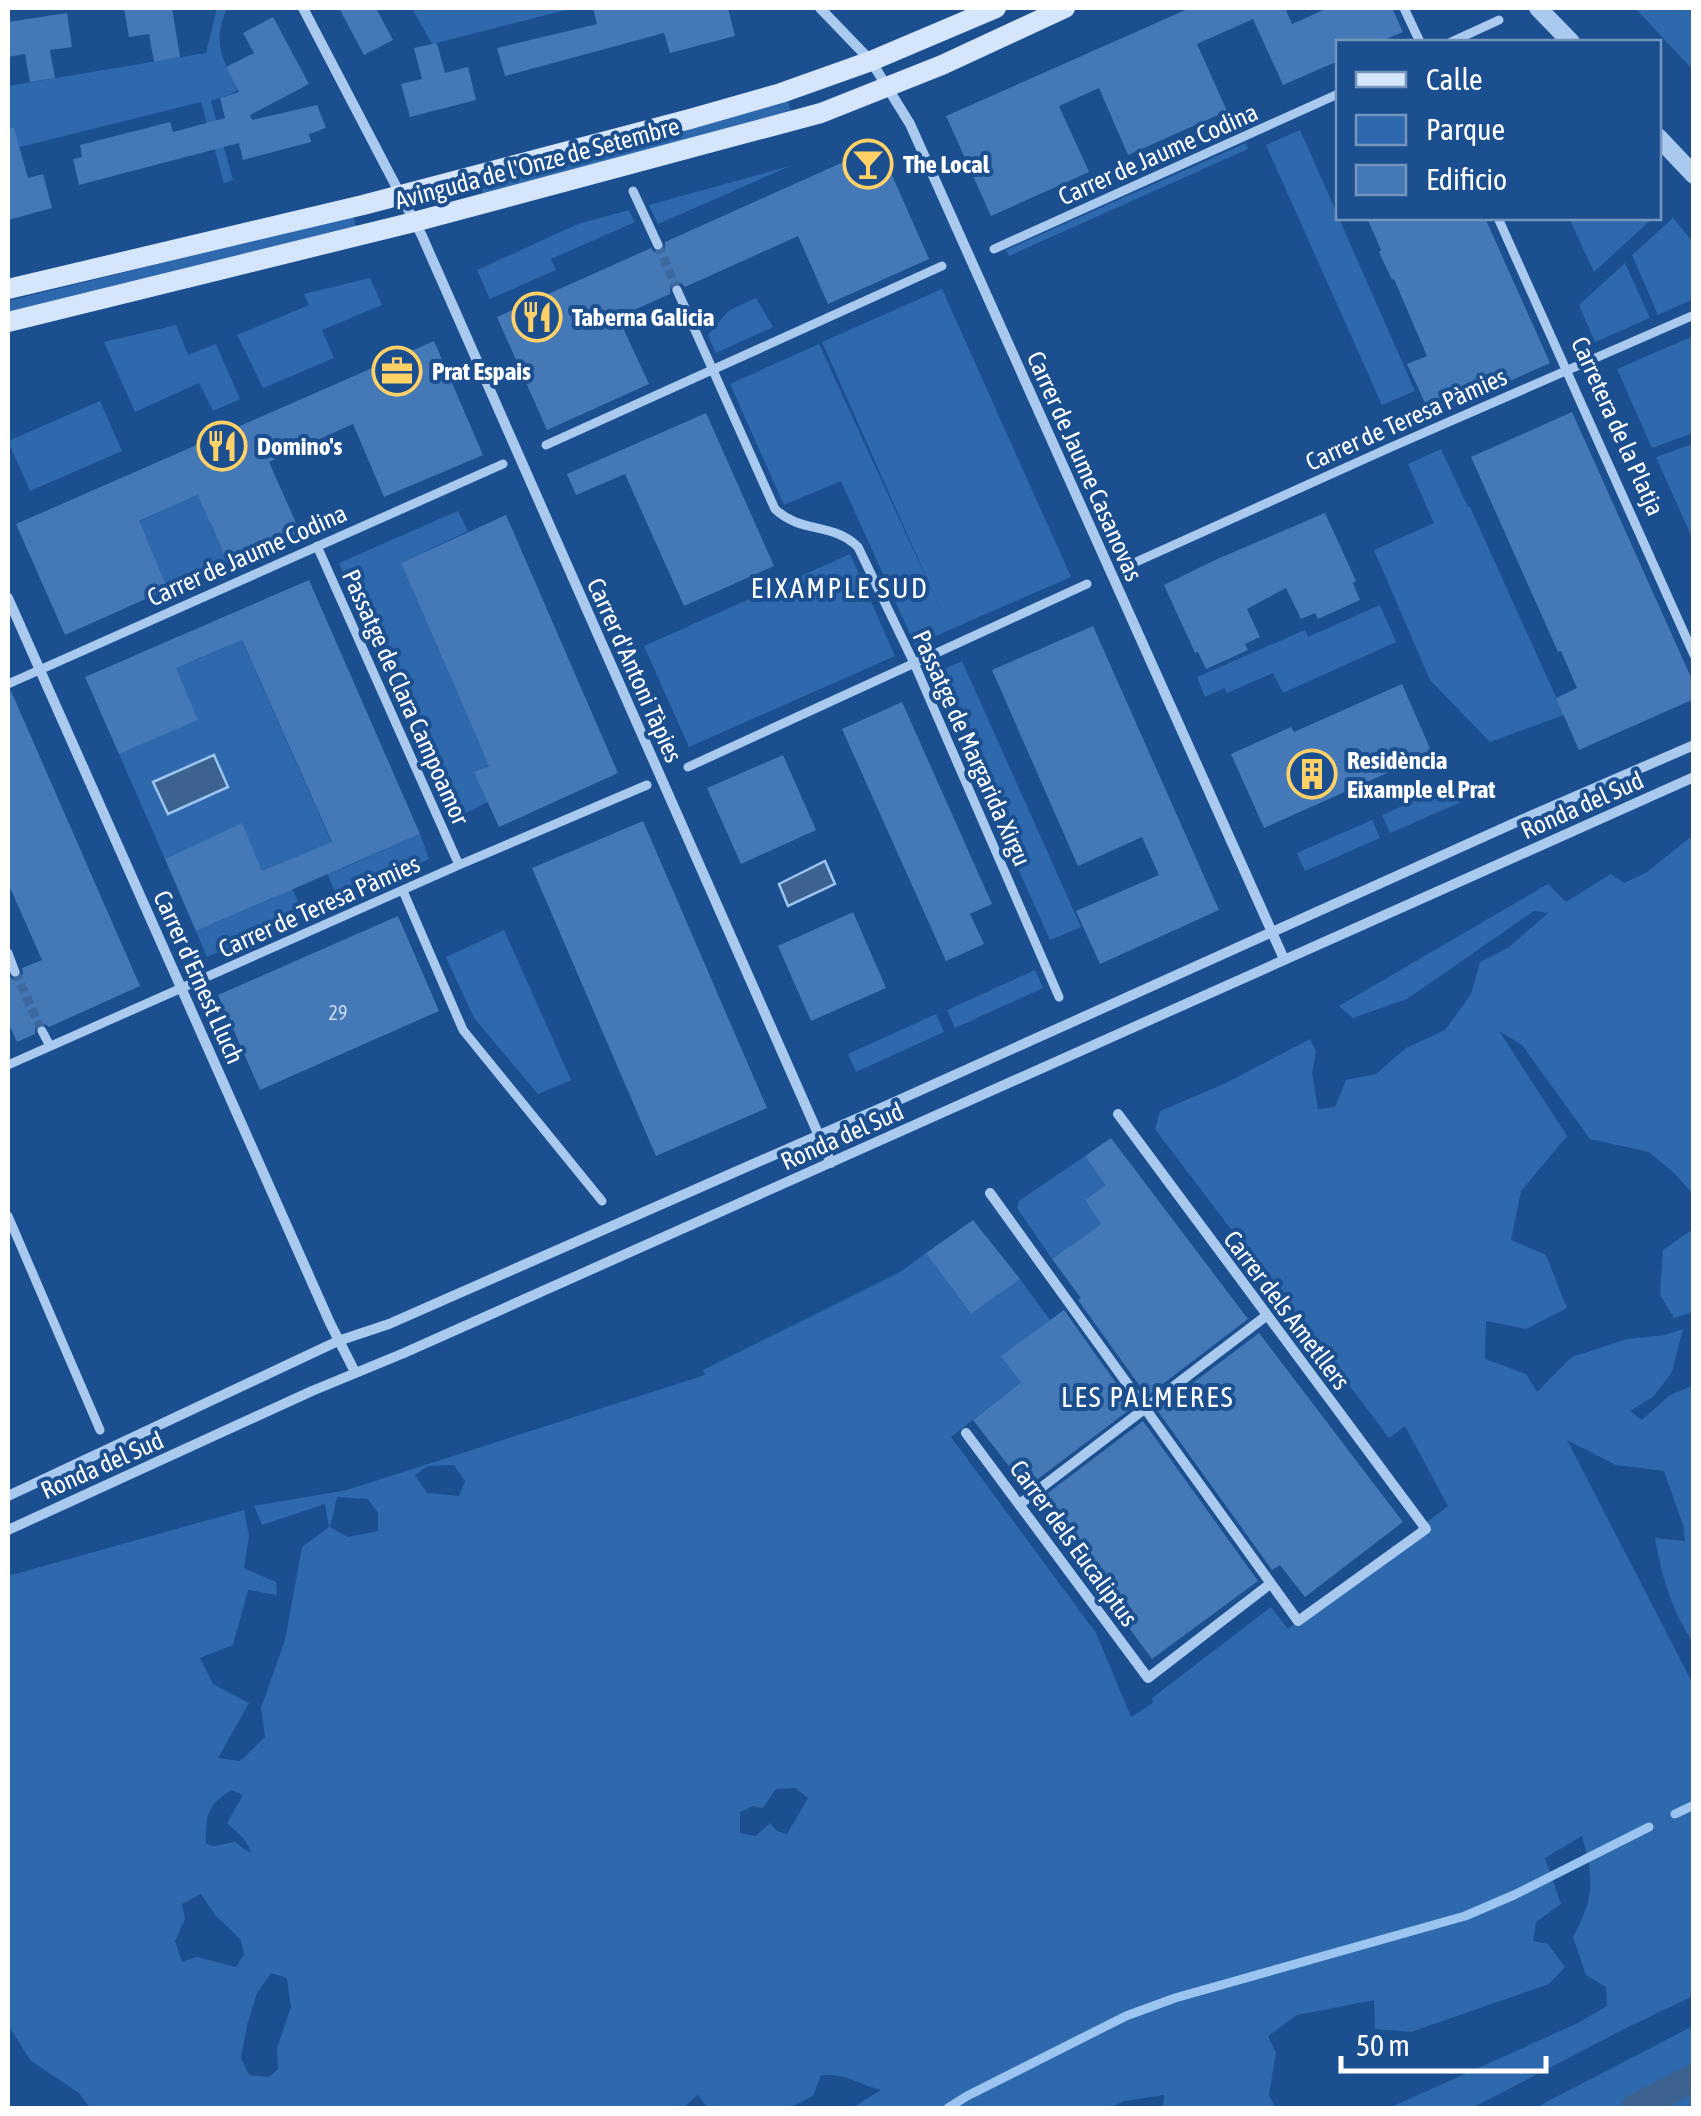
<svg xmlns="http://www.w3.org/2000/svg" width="1701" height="2116" viewBox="0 0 1701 2116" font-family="'Asap Condensed',sans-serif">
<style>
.green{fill:#2e69ad;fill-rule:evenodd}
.water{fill:#3c6290;stroke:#9cc4f0;stroke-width:2.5}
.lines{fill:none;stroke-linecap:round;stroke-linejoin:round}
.stream{stroke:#9cc4f0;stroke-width:9}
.canal{stroke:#3c6290;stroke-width:28}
.building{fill:#4478b7}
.pedestrian-tunnel{stroke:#3d69a0;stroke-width:9;stroke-dasharray:9 4.5;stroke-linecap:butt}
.pedestrian{stroke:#a9c9ee;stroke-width:9}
.minor{stroke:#a9c9ee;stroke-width:10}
.tertiary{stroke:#a9c9ee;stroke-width:18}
.secondary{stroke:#d6e6fa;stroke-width:20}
.labels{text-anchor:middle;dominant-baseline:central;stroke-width:8;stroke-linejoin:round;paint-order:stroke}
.number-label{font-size:20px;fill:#d0dded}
.street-label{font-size:25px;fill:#fff;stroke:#1b4f8f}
.poi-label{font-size:25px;font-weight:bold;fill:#fff;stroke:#1b4f8f;text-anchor:start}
.neighbourhood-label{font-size:28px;letter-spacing:2.5px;fill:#fff;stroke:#1b4f8f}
</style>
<rect width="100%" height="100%" fill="#1b4f8f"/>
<!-- green -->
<path class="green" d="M217,8h10c-15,34 -5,50 11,82l-7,4 -20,7 22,79 -9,3 -23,-81 -193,48v-64l198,-33z
M412,8h162l-142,36z
M1635,8h58v62z
M788,101l3,10 -308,83 -3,-10z
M1300,130l115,261 -33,14 -116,-260z
M1246,143l2,6 -239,107 -3,-6z
M790,166l-132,58 -9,-19z
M629,210l6,12 -84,37 5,11 -66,29 -13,-29 101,-46z
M353,216l3,10 -348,86v-11z
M1569,218h84l-59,54z
M1673,218l20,24v57l-35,16 -26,-60z
M1625,263l25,55 -55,24 -16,-37z
M370,278l12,27 -60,25 12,28 -71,30 -26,-53 72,-30 -5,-11z
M942,289l129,288 -156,68 -74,-164 -57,24 -54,-121 89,-40 126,275 -123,-277z
M756,298l17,29 -57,26 -8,-18 20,-24z
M176,325l12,30 28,-11 24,55 -27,12 -14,-28 -64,29 -31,-70z
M1693,336v97l-41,15 -35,-79z
M100,401l22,50 -92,40 -22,-50z
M1693,444h1l-1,96 -37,-83z
M1441,449l27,58h2l94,208 -74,27 -60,-62 -56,-130 60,-27 -26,-59z
M221,485l12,26 -24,11 19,42 -60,25 -18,-42 -35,-15z
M458,511l10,20 -67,32 80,185 112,-29 -118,53 13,30 -36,18 -113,-257z
M850,554l45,102 -206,91 -45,-101z
M1380,605l16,37 -113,51 -10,-20 -46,20 -3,-5 -19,9 -8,-20 108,-47 3,7z
M230,614l113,254 77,-34 9,25 -91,40 -21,-50 -36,14 23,52 -97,42 -11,-26 77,-33 -31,-74 -77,35 -46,-105 78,-34 -32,-78 17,-7 11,26 35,-15 -10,-27z
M962,661l119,266 -31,13 -118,-265z
M1458,782l8,18 -76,33 -8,-18z
M1372,820l8,18 -75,33 -8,-18z
M1693,835v359l-19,-21 -25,-21 -59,-13 -68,-94 -23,-14 68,105 -46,55 -10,49 35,15 21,53 -41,21 -40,-8 -1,38 41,15 11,18 35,-35 55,-18 38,-4 18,-6 -11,43 -18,24 -24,15 12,9 28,-25 22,-9 1,2v251h-2c-20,-30 -30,-66 -36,-101l30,3 -2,-16 -19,-54 -48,-6 -49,-25 126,244v312l-65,31 -156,81h-83l189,-85 29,-17 -1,-19 -20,-12 -13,-38c22,-41 21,-58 9,-101l-37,22 16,46 -25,18 -3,19 15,3 17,23 -16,17 -138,48 -36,-3 -1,-29 -77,15 -29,21 8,17 -7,42 6,13h-112l1,-13 -40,6 -15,7h-257l29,-18c-26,-7 -31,-16 -60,-15l-8,21 -24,12h-81l-10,-13 -15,13h-593l-11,-15 -48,-32 -23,-36v-449l236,-66 5,26 -5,32 32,14 1,13 -29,-5 -15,55 -33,13 13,26 36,19 -31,55 22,3 25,-24 -4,-29 24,-68 17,-93 27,-20 -4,-23 -63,21 -8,-19 93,-16 358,-115 -2,-5 197,-98 26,-19 45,61 49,-35 30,41 -29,62 -70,55 145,196 35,84 22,-14 -1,-5 119,-91 17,22 160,-123 -43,-80 -16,12 -234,-309 5,-18 66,-28 84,-44 6,12 -4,22 6,36 17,-2 11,-27 30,-6 30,-26 39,-18 26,-36 9,-32 28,-14 40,-35 -14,-2 -127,88 -54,19 -14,-12 209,-122 18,18 45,-28 13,9 23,-11zM454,1465l11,16 -6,15 -32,-3 -12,-18 13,-9zM337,1497l31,2 10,14v18l-30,6 -18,-10zM795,1788l13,10 -21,36 -10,-3 -7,-8 -14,13 -16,-3v-21l13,-6 10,2 13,-19zM232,1790l11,5 -16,28 17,16 8,14 -8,-4 -9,-7 -21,4 -8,-2c-1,-26 1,-40 26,-54zM201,1894l14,21 26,25 3,14 -8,13 -39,-10 -15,5 -7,-21 10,-22 -3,-15zM271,1973l16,5 4,29 -14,41 1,21 -9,8 -20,-2 -8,-17 6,-33 10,-32z
M504,930l67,150 -33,14 -64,-76 -28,-61z
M1035,970l8,18 -88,40 -8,-18z
M936,1014l8,18 -88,40 -8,-18z
M1085,1156l20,29 -20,15 16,24 -49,35 -35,-51 2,-7z
M1690,1231l4,3 -1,78 -19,6 -14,-23 3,-45z
M1693,2026v82h-158z"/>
<!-- water -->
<path class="water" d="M214,755l14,32 -60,27 -15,-32z
M825,861l10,23 -47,22 -9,-22z"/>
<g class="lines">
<!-- stream -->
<path class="stream" d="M1675,1814l19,-9
M948,2108l19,-12 159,-80 49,-18 290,-82 49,-21 135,-68"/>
<!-- canal -->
<path class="canal" d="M1635,2108l59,-30"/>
</g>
<!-- building -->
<path class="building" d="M124,8h48l8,49 -26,5 -5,-28 -20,3z
M339,8h37l17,32 -29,15z
M593,8h135l7,28 -65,17 -6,-20 -159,43 -8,-28 100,-24z
M1190,8h95l7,16 36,-16h64l11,24 -24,10h-41v19l-55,24 -30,-66 -56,25 30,67 -99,44 -29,-67 -40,18 30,66 -98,44 -45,-100z
M67,13l5,34 -22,3 5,28 -25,4 -5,-28 -17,3v-35z
M273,17l36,67 -59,31 2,5 65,-15 9,23 -17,6 2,8 -68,18 -4,-17 -160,42 -6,-26 9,-2 -2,-12 90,-23 3,10 52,-14 -5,-20 19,-6 -13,-25 28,-14 -11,-20z
M437,43l8,30 23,-6 8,33 -66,17 -9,-33 21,-5 -8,-31z
M8,128h6l14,50 15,-4 9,34 -44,12z
M879,146l50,113 -101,45 -30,-68 -113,51 -4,-4 -6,-1 -5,4v8l-52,23 31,67 -102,46 -50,-113 154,-69 3,4 6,1 5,-4v-7z
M1367,218h118l65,145 -119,53 -24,-52 20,-8 -33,-77 -2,1 -13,-28 2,-2z
M434,341l49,114 -99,42 -31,-73 -84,38 31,70 -72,32 -30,-69 -59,26 29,68 -103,46 -49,-111z
M1572,412l122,272v15l-115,51 -23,-52 21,-10 -16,-37 -3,1 -87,-195z
M706,413l68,153 -90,40 -59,-132 -49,21 -9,-21z
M1325,513l31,68 -3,2 7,17 -42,19 -3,-6 -14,6 -15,-31 -39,21 13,28 -15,7 3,6 -42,19 -8,-17 -3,1 -31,-68 51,-25z
M506,515l112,258 -119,54 -25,-55 15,-6 -88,-203z
M309,580l111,254 -224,97 -31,-72 77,-36 20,48 70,-29 -90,-202 -66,28 22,52 -79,34 -34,-77z
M1093,626l126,284 -119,54 -24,-53 83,-36 -17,-38 -64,29 -86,-196z
M1402,684l30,69 -168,75 -33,-74 60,-27 3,5z
M11,691l129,295 -91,41 -4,-3 -6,-1 -4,5v6l-18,8 -9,-20v-47l5,5 6,-1 4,-5 -1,-6 20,-8 -34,-77v-191z
M902,702l90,202 -22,10 14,30 -38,17 -104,-232z
M783,755l33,75 -75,34 -34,-76z
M643,821l124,287 -111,48 -124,-288z
M853,912l33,76 -75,33 -33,-75z
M398,916l41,95 -179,79 -42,-95z
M1111,1138l137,181 -101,77 -69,-96 3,-2 -29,-39 49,-35 -16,-24 20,-15 -20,-29z
M973,1220l47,59 -49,35 -45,-61z
M1064,1310l69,97 -107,81 -53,-68 48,-38 -20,-26z
M1259,1333l144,189 -98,75 -25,-32 -8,5 -115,-160z
M1143,1421l115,160 -106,78 -116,-157z"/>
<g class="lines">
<!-- pedestrian-tunnel -->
<path class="pedestrian-tunnel" d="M658,245l19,45
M15,972l27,59"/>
<!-- pedestrian -->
<path class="pedestrian" d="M1404,8l16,34
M1451,42l48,-22
M633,191l25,54
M1498,218l196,437
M994,249l344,-155
M677,290l98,219c26,25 58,13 83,38l56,116 145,334
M546,445l396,-179
M317,546l142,319
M1136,562l253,-114 305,-133
M8,684l495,-220
M688,767l399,-183
M403,891l60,139 139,171
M8,953l7,19
M42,1031l8,15
M8,1065l451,-200 188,-80
M8,1216l92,214"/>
<!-- minor -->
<path class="minor" d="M303,8l119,228 409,927
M820,8l51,53 39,63 374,835
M8,598l322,725 25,49
M990,1193l308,428 128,-92 -308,-415
M966,1433l182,245 122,-94
M8,1496l330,-155 51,-17 501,-220 631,-284 173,-75
M1021,1503l245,-187
M8,1530l304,-139 92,-38 1290,-576"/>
<!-- tertiary -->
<path class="tertiary" d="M1538,8l33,34
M1658,137l36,38"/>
<!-- secondary -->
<path class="secondary" d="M8,289l355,-84 327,-86 91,-26 90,-32 125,-53
M8,322l406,-100 407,-109 121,-48 123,-57"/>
</g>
<!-- icons -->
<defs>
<g id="bar-ring" transform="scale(2.5)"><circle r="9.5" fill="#1b4f8f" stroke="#ffd166" stroke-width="1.5"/><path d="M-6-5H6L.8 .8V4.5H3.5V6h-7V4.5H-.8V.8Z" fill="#ffd166"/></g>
<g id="restaurant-ring" transform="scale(2.5)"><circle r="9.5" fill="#1b4f8f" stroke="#ffd166" stroke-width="1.5"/><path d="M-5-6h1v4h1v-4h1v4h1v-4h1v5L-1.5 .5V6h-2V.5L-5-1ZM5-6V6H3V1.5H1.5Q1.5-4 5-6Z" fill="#ffd166"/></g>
<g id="office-ring" transform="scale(2.5)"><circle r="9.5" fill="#1b4f8f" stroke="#ffd166" stroke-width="1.5"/><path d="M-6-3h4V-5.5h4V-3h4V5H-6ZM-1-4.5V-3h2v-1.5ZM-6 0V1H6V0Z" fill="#ffd166"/></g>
<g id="building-ring" transform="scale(2.5)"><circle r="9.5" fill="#1b4f8f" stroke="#ffd166" stroke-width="1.5"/><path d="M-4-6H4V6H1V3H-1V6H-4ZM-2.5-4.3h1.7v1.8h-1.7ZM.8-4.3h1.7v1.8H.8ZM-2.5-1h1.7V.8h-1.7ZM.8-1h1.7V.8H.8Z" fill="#ffd166"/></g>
</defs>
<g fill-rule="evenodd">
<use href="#bar-ring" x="868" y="164"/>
<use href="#restaurant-ring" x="537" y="317"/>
<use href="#office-ring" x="397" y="371"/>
<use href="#restaurant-ring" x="222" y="446"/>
<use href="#building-ring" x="1312" y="774"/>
</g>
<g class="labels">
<!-- number labels -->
<g class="number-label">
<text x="338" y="1012">29</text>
</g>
<!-- street labels -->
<g class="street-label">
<text transform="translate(1158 154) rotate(-24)">Carrer de Jaume Codina</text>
<text transform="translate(537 163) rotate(-15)">Avinguda de l'Onze de Setembre</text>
<text transform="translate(1406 419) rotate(-24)">Carrer de Teresa Pàmies</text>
<text transform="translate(1618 426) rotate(66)">Carretera de la Platja</text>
<text transform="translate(1085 466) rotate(66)">Carrer de Jaume Casanovas</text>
<text transform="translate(247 555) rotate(-24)">Carrer de Jaume Codina</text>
<text transform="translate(635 670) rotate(66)">Carrer d'Antoni Tàpies</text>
<text transform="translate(406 697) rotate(66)">Passatge de Clara Campoamor</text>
<text transform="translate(972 748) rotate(66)">Passatge de Margarida Xirgu</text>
<text transform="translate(1582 805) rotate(-24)">Ronda del Sud</text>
<text transform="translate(319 906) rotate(-24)">Carrer de Teresa Pàmies</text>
<text transform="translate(199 977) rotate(66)">Carrer d'Ernest Lluch</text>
<text transform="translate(842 1136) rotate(-24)">Ronda del Sud</text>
<text transform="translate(1287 1310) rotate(53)">Carrer dels Ametllers</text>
<text transform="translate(102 1465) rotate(-24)">Ronda del Sud</text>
<text transform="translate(1074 1543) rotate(54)">Carrer dels Eucaliptus</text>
</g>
<!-- poi labels -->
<g class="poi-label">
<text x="903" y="164">The Local</text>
<text x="572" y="317">Taberna Galicia</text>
<text x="432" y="371">Prat Espais</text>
<text x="257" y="446">Domino's</text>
<text x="1347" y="760">Residència<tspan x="1347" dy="29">Eixample el Prat</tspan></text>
</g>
<!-- neighbourhood labels -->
<g class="neighbourhood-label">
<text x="840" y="588">EIXAMPLE SUD</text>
<text x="1148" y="1397">LES PALMERES</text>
</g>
</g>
<!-- border -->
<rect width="1701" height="2116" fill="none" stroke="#ffffff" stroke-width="20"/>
<!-- legend -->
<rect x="1336" y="40" width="325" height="180" fill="#1b4f8f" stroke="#7695bc" stroke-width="2.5"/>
<rect x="1356" y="72" width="50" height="15" fill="#d6e6fa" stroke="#7695bc" stroke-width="2.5"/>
<text x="1426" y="90" font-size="30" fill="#ffffff">Calle</text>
<rect x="1356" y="115" width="50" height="30" fill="#2e69ad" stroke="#7695bc" stroke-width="2.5"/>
<text x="1426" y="140" font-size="30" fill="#ffffff">Parque</text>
<rect x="1356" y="165" width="50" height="30" fill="#4478b7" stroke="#7695bc" stroke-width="2.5"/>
<text x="1426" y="190" font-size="30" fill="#ffffff">Edificio</text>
<!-- scale -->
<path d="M1341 2056v15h205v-15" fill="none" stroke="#ffffff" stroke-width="5"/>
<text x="1356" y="2056" font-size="30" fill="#ffffff" stroke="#1b4f8f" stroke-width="8" paint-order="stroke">50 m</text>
</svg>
